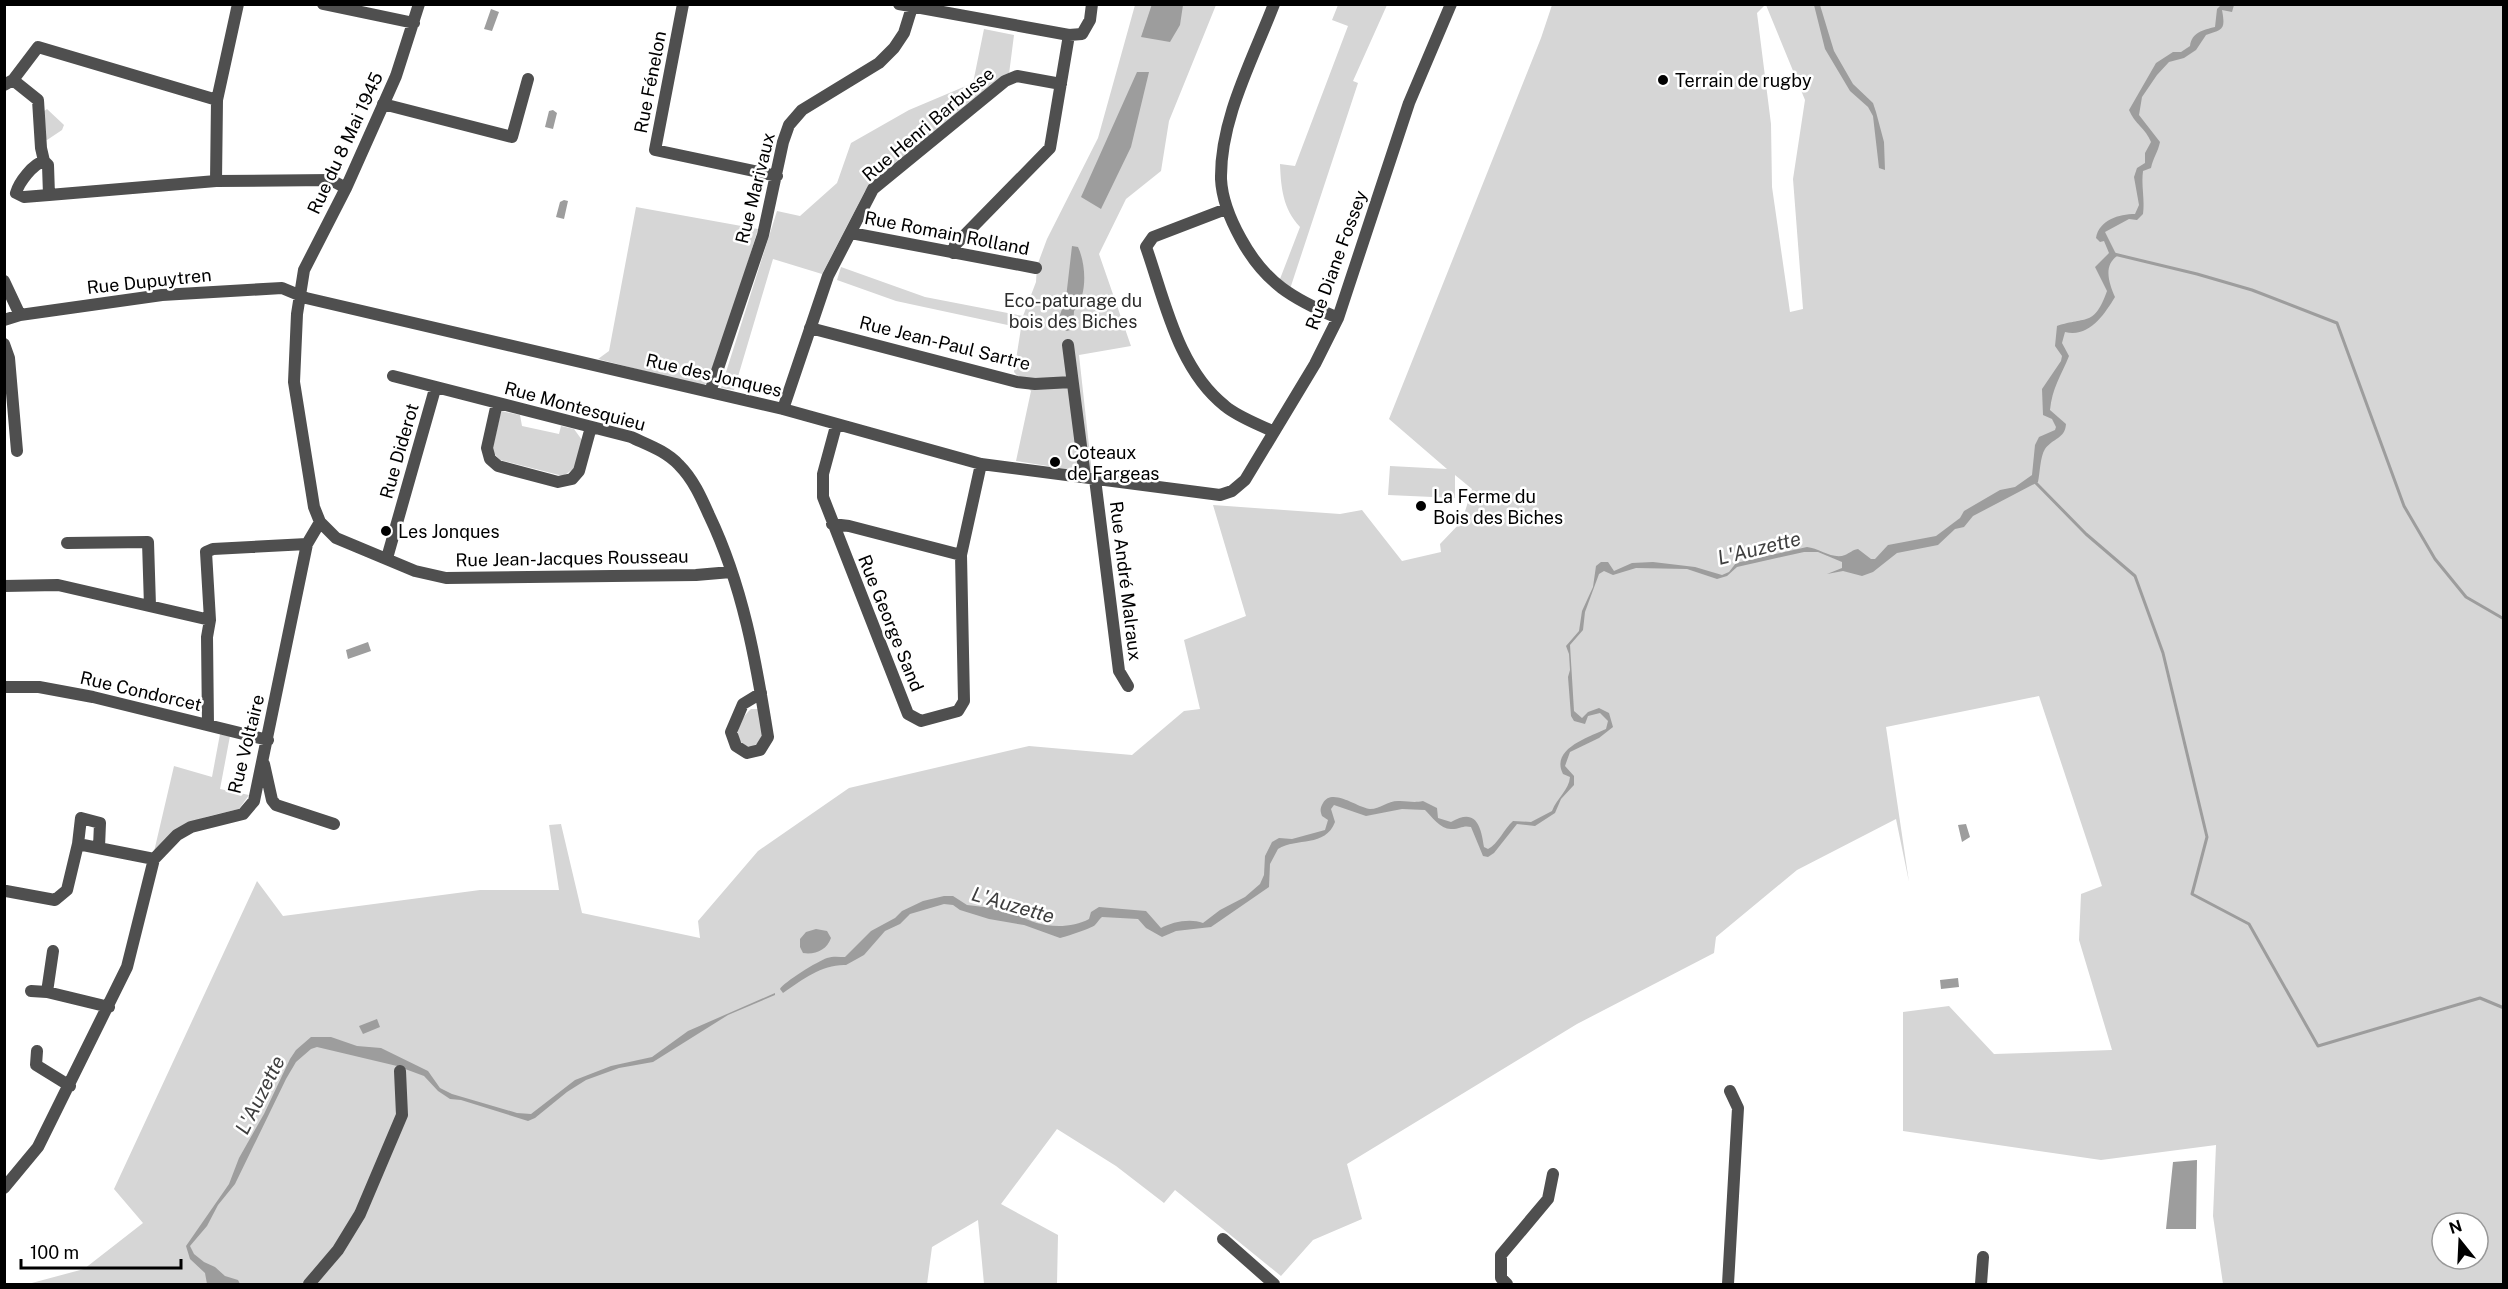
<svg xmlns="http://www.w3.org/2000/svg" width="2508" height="1289" viewBox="0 0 2508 1289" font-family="'Public Sans',sans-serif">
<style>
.green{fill:#d6d6d6;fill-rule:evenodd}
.water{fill:#9d9d9d}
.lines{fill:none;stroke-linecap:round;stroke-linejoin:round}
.stream{stroke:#9d9d9d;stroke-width:3}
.minor{stroke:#4f4f4f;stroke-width:12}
.poi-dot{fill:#000;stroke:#fff;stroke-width:2}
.labels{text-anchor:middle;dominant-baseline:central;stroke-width:5;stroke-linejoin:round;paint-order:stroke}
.poi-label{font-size:18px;fill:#000;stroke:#fff;text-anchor:start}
.street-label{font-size:18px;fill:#000;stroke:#fff}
.park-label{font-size:18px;fill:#2d2d2d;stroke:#fff}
.water-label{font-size:20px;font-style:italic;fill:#3e3e3e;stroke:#fff}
</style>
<rect width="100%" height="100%" fill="#fff"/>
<!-- green -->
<path class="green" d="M1135,5h81l-47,116 -8,50 -35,28 -27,55 32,92 -52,9 13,118 -76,-12 15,-70 -17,-19 7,-44 -125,-27 -59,-21 4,-13 84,30 98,19 13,-34 1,-16 10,-27 51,-101z
M1338,5h49l-34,76 5,2 -68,206 -10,-10 20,-52c-17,-18 -19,-39 -20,-63l15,2 53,-140 -16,-6z
M1552,5h213l-8,8 14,111 1,63 18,125 13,-3 -10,-130 12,-79 -39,-95h737v1279h-280l-10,-68 3,-71 -115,15 -198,-29v-119l46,-6 45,48 118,-4 -33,-110 2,-46 21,-8 -63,-190 -153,31 23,155 -13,-63 -99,51 -81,67 -2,16 -137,71 -230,140 15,55 -49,21 -32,36 -106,-86 -11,13 -48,-37 -59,-37 -56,75 57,31 -1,49h-73l-6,-64 -46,27 -5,37h-899l56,-15 59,-46 -29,-34 143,-308 26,35 197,-26h79l-10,-65 12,-1 21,89 118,25 -2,-17 60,-70 91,-63 180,-42 103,9 52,-44 16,-2 -16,-69 62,-24 -33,-111 127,9 22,-4 40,51 39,-9 -1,-8 22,-23 10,-32 -17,-14v23l-67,-3 2,-29 57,3 -58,-50 152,-381zM2442,1223h36v36h-36z
M984,29l30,6 -5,39 -118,92 -26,25 -43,83 -49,-15 -39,131 -13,-2 56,-177 23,5 37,-33 14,-40 58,-33 64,-27z
M47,109l17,16 -2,5 -15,10 -3,-1 -1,-27z
M636,207l122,22 -46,151 -10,6 -104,-27 11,-8z
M501,411l19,4 2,11 37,8 2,-8 13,3 8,11 -7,28 -12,8 -63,-16 -8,-9z
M751,709h7l6,28 -10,10c-25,-1 -17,-26 -3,-38z
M220,734l10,2 -10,53 29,6 -10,14c-42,10 -58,11 -86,47l21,-90 38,11z"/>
<!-- water -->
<path class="water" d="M1152,4l31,1 -3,20 -10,17 -29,-5z
M1814,5h6l14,46 19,33 20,19 3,9 8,30 1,28 -6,-2 -6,-52 -5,-9 -18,-16 -25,-42z
M2221,5h13l-2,7 -10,-2c4,21 0,19 -16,25l-10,15 -12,8 -15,4 -12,13 -15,22 -3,18 21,27c-2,10 -7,16 -9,26l-8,3c-2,15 2,28 0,43l-6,6 -8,-1 -24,13 12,24c-14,10 -8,27 -2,41 -11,18 -26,41 -50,35l-3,11 7,13c-8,20 -17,32 -19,54l16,14c-1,15 -13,14 -21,25 -5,8 -5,24 -7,33l-65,34 -9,11 -9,2 -17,16 -41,8 -24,19 -11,4 -19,-5 -16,3 15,-6v-6l-24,-10h-14l-67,15 -10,9 -10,3 -30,-10 -51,-1 -23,7 -9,-4 -5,3 -14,38 -2,18 -13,15 4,66 8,7 6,-6 11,-4 10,5 4,14 -14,11 -29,14 -5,14 9,10v9l-13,14 -6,14 -20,13 -18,-2 -23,29 -6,4 -5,-1 -12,-29c-8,-2 -11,2 -19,2 -11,1 -20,-12 -27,-19l-23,-1 -36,7 -32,-11 -3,4 4,13c-10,26 -38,15 -57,27l-8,15 -1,23 -58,40 -35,4 -14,6 -16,-9 -8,-9 -36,-2c-3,2 -4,5 -7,8 -3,3 -30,12 -35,13l-36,-13 -35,-6 -29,-9 -7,-5 -9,-1 -34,10 -10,10 -15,7 -21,24 -18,10c-23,-1 -43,14 -63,28l-3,-4c4,-7 38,-28 47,-31 6,-2 12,-1 18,-1l26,-26 24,-13 7,-7 21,-10 21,-5h9l14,9 17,2 8,-11c12,2 16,11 26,18 19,14 51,16 71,5l2,-7 8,-5 47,4 15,17c11,-6 29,-10 42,-5l17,-13 25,-13 15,-13 4,-9 1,-19 7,-14 7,-4 13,1 33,-9 3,-10 -6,-4c-2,-5 -2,-8 1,-13 9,-16 35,5 47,6 11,0 18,-9 30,-8 9,0 13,2 23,0l14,7 1,10 13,4c25,-15 30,4 33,25l4,2c10,-5 16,-20 25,-28l18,1 21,-11c5,-13 17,-21 18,-34l-7,-3c-13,-25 26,-37 43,-45l2,-8 -8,-8 -12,3 -3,8 -11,-3 -3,-5 -3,-39 2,-7 -1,-16 -3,-8 13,-15 3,-20 11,-24 3,-21 5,-4h7l6,9 18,-8 21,-1 42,5 27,8 7,-3 7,-9 71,-16c12,1 26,13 38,8 5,-2 7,-5 13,-6l13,10h4l13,-14 48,-9 24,-18 4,-7 36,-21 15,-3 17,-12 3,-30 4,-8 16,-7 1,-3 -4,-8 -9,-4 -1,-26 19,-28 1,-5 -7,-10 2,-20c30,-10 37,1 50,-35l-12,-24 14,-14 -5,-12 -4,1 -4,-4c3,-18 23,-24 39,-24l4,-9 -5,-28 3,-9 8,-5v-10l6,-11c-5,-13 -17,-19 -22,-32l27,-47 17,-11h8l9,-6c2,-14 13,-16 25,-19l2,-18z
M491,9l8,3 -7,19 -8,-2z
M1137,72h12l-18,75 -30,62 -20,-12z
M553,110l4,3 -4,16 -8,-2 4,-16z
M564,200l4,1 -4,18 -8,-2 4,-15z
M1072,246l6,1c8,17 10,49 -4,64l-1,18 -6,2 -11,-5 10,-28z
M368,642l3,9 -23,8 -2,-9z
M1966,824l4,13 -8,5 -4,-17z
M816,929l11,2 4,7c-4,12 -16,17 -28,15l-3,-6v-8l6,-7z
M1958,978l1,9 -18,2 -1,-9z
M775,993v2l-47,20 -75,47 -34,6 -33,12 -19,12 -32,26 -7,3 -67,-21 -11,-1 -12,-8 -14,-15 -27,-10 -80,-19 -6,2 -15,13 -10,17 -51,105 -17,21 -11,21 -17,20 4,8 10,8 11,5 10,9 13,4 2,4h-33l-2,-11 -15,-14 -4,-13 43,-62 10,-26 25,-44 26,-55 6,-9 15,-13h20l26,9 24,2 47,23 12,17 12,6 65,19 14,1 44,-34 36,-14 41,-9 36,-26z
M377,1019l3,8 -17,7 -4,-8z
M2197,1160l-1,69h-30l7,-67z"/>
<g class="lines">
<!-- stream -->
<path class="stream" d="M2114,254l83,20 55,16 85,33 67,183 31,53 31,38 38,22
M2034,481l52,53 49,42 28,77 44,184 -15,57 57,30 69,122 162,-48 24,10"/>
<!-- minor -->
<path class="minor" d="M323,4l91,19
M419,4l-23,72 -50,112 -42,82 -7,44 -3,68 20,125 6,15 16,16 79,33 31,7 250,-3 35,-3
M683,4l-28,146 122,26
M899,4l170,31 13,-1 8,-14 2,-16
M1274,4c-21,55 -54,115 -53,175 1,22 10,42 20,60 24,44 52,60 97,79
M13,80l25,20 3,48 3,13
M4,85l9,-5 25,-33 179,53
M383,104l129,33 16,-58
M216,181l1,-81 21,-96
M49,195l-1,-30 -4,-4c-11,3 -25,21 -28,32l8,4 25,-2 167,-14 115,-1 15,8
M1226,209l-73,28 -7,10c19,54 32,122 79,159 13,11 33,18 49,26
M851,233l185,35
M953,253l2,-8 95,-97 19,-113
M4,281l16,34
M4,320l16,-5 142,-20 120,-7 24,10 477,111 198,55 239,31 12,-4 13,-11 70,-116 23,-46 71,-215 42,-99
M810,328l207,54 18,2 37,-2
M4,344l5,14 8,93
M1068,345l17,132
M393,376l238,61c17,8 35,14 48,28 14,14 22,32 30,50 34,71 47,146 59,222l-8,13 -13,3 -11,-7 -5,-14 12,-28 18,-11
M710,392l53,-157 20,-93 6,-17 13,-15 77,-47 15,-15 10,-15 9,-29
M497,403l-10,45 3,11 8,7 60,16 14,-3 7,-8 12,-44
M783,409l45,-133 45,-87 132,-108 12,-5 44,8
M836,426l-13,48v23l85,217 13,7 37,-10 6,-10 -3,-146 20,-91
M1095,479l24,192 9,15
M832,524l17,2 112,29
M67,543l81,-1 2,64
M387,558l48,-169
M4,586l54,-1 152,35
M4,687h35l54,10 175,43
M208,725l-1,-88 3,-17 -4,-68 7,-3 94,-5
M264,764l8,36 4,5 58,19
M78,844l3,-26 19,5 -1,24
M6,891l49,9 12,-10 11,-46 76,15
M31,991l16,1 62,15
M47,992l6,-41
M37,1051l-1,14 34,21
M4,1188l34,-41 89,-180 27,-108 23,-24 14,-8 52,-13 11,-13 53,-257 13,-22
M1223,1239l51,45
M309,1284l29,-34 22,-36 42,-99 -2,-44
M1507,1284l-6,-6v-23l47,-56 5,-25
M1728,1284l10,-176 -8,-17
M1981,1284l2,-27"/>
</g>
<!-- markers -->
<g class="poi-dot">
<circle cx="1663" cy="80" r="6"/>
<circle cx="1055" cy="462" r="6"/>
<circle cx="1421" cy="506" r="6"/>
<circle cx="386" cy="531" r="6"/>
</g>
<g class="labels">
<!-- poi labels -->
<g class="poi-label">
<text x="1675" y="80">Terrain de rugby</text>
<text x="1067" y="452">Coteaux<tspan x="1067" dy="21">de Fargeas</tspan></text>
<text x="1433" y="496">La Ferme du<tspan x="1433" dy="21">Bois des Biches</tspan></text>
<text x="398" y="531">Les Jonques</text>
</g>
<!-- street labels -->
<g class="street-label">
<text transform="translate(650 82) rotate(-79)">Rue Fénelon</text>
<text transform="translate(928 124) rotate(-40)">Rue Henri Barbusse</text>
<text transform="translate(345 143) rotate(-65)">Rue du 8 Mai 1945</text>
<text transform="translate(755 188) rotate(-76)">Rue Marivaux</text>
<text transform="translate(947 233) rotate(11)">Rue Romain Rolland</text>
<text transform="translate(1336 260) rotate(-70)">Rue Diane Fossey</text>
<text transform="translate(149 281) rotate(-6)">Rue Dupuytren</text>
<text transform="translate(945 343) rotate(14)">Rue Jean-Paul Sartre</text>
<text transform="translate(714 375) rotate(13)">Rue des Jonques</text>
<text transform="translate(575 406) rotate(15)">Rue Montesquieu</text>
<text transform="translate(399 451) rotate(-74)">Rue Diderot</text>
<text transform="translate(572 558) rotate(-1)">Rue Jean-Jacques Rousseau</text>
<text transform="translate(1126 581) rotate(83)">Rue André Malraux</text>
<text transform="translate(891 623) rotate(68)">Rue George Sand</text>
<text transform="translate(141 691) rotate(13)">Rue Condorcet</text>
<text transform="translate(246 744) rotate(-76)">Rue Voltaire</text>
</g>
<!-- park labels -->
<g class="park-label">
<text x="1073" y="300">Eco-paturage du<tspan x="1073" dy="21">bois des Biches</tspan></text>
</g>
<!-- water labels -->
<g class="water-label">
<text transform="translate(1759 548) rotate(-14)">L'Auzette</text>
<text transform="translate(1013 905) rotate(16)">L'Auzette</text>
<text transform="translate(260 1095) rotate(-63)">L'Auzette</text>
</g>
</g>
<!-- border -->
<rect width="2508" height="1289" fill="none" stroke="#000000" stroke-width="12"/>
<!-- north arrow -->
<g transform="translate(2460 1241) rotate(342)"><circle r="28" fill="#ffffff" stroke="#999999" stroke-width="1.5"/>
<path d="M0-4.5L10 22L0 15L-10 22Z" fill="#000000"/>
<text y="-9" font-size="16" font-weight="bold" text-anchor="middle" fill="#000000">N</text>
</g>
<!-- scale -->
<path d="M21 1259v9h160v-9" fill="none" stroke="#000000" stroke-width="3"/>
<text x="30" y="1259" font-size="18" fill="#000000" stroke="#ffffff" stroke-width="4.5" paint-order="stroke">100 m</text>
</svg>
